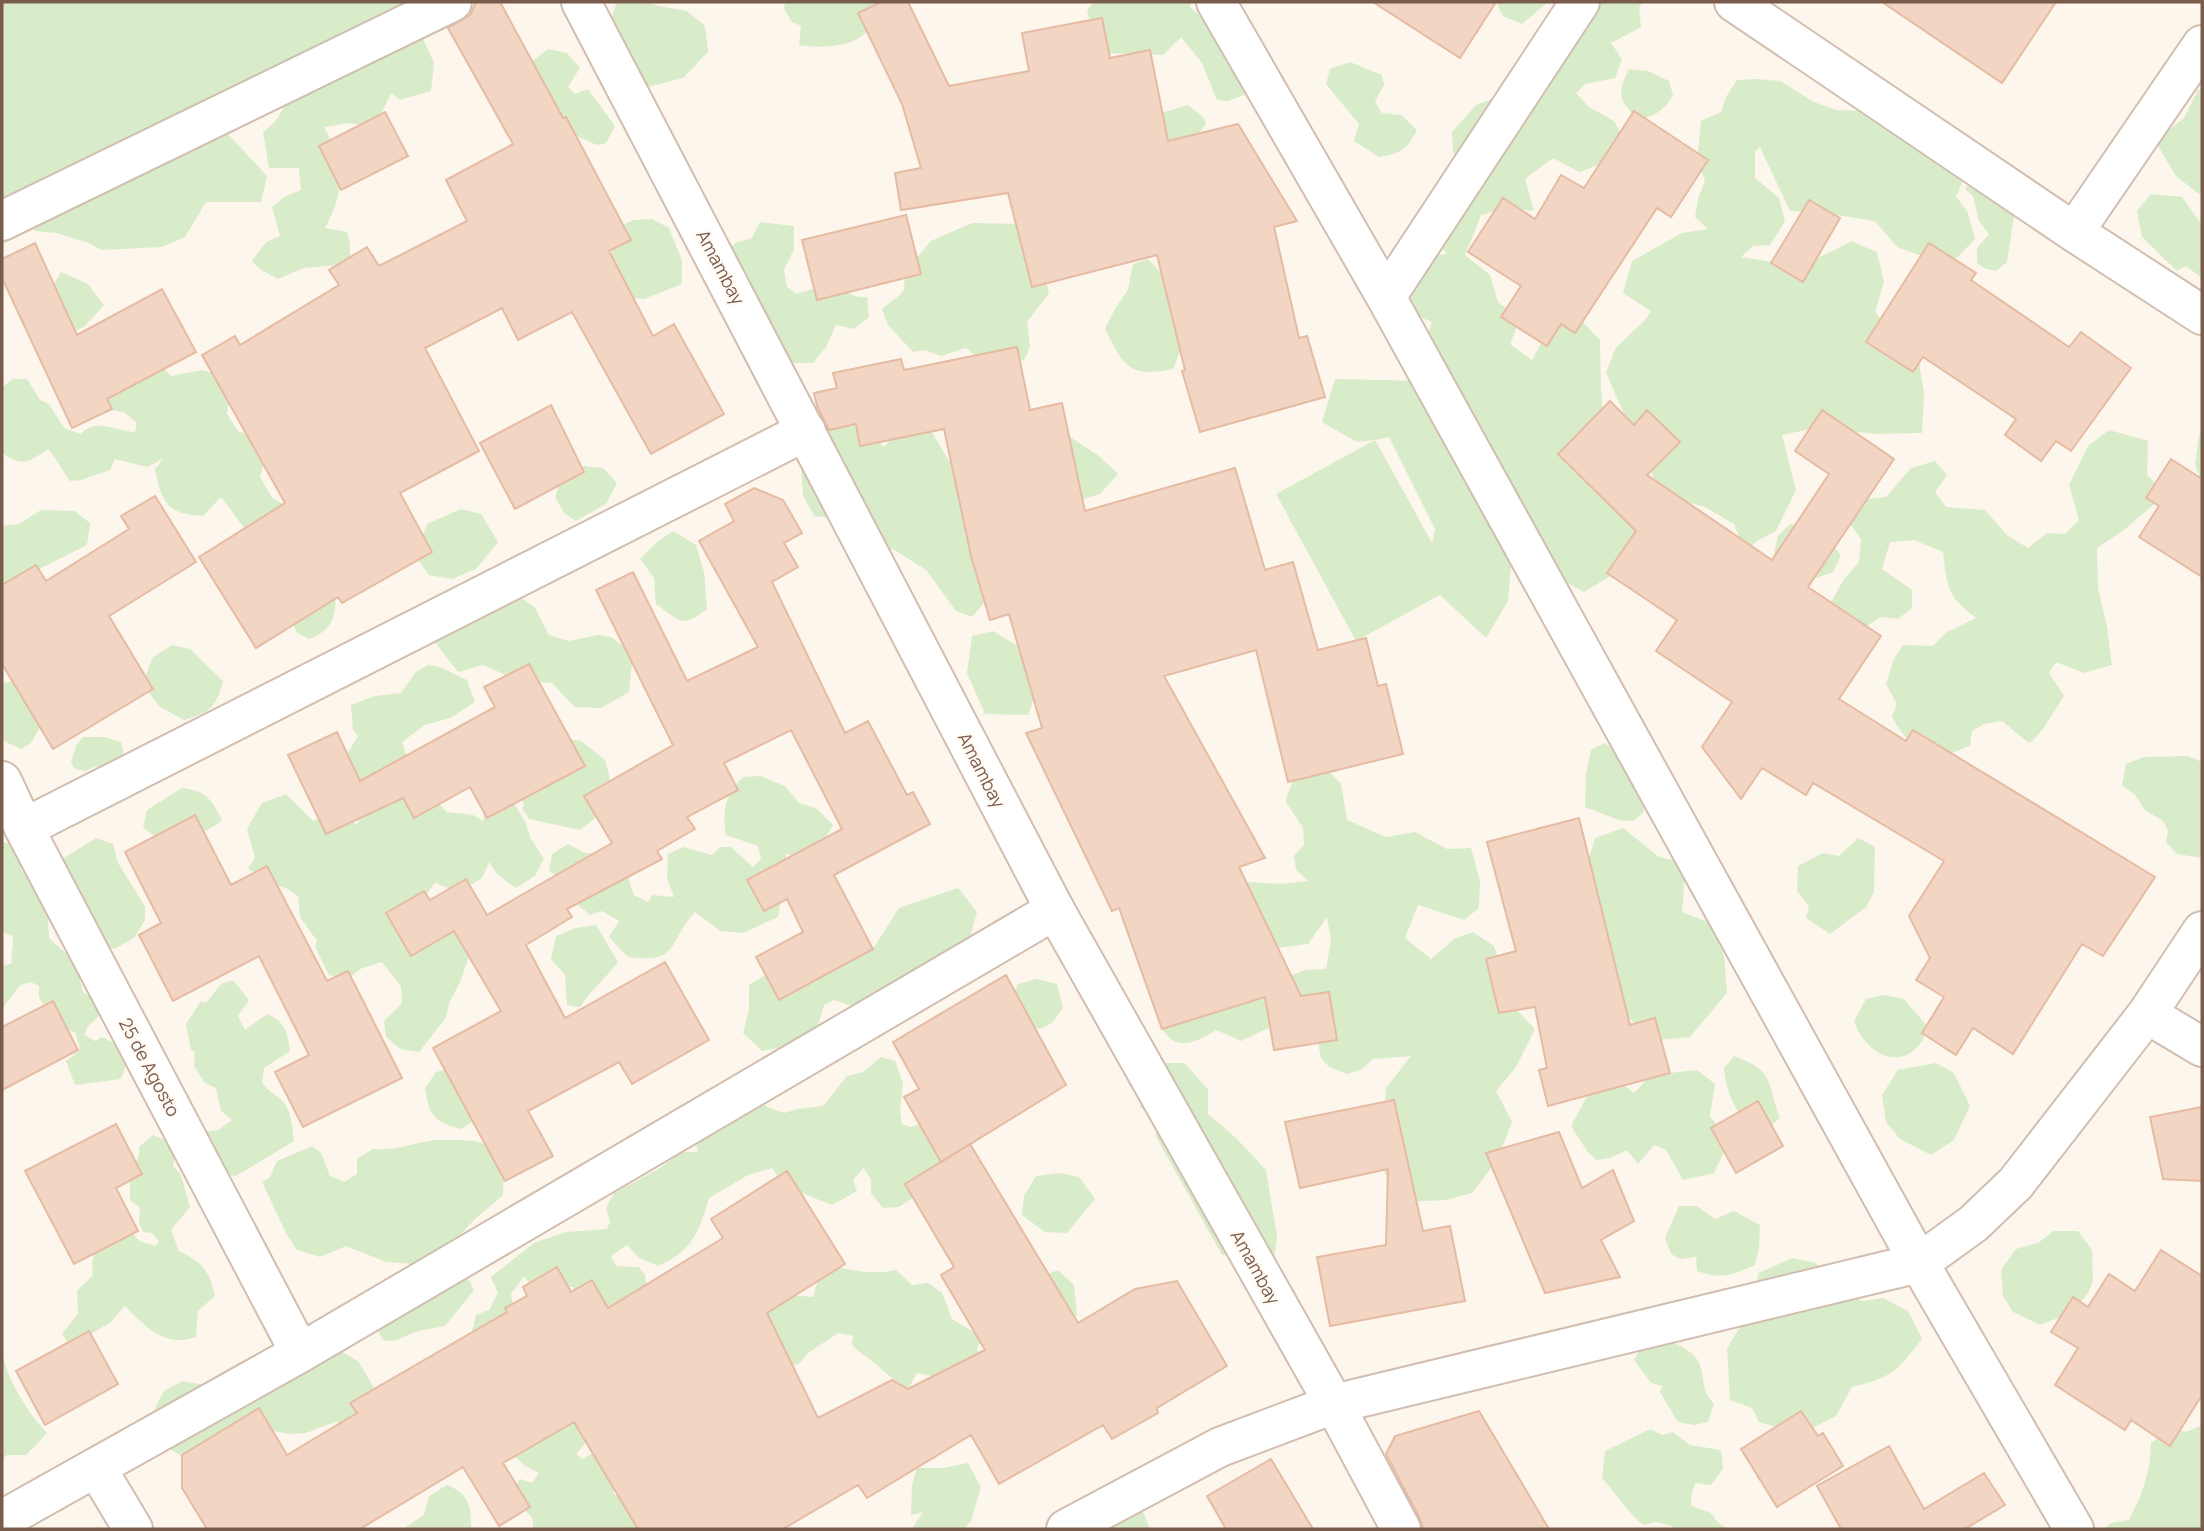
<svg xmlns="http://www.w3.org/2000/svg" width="2204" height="1531" viewBox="0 0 2204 1531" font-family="Manrope,sans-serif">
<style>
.green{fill:#d8ecc9;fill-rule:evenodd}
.building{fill:#f3d5c3;stroke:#e6bba3;stroke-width:2}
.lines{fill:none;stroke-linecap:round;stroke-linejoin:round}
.minor-casing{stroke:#d1beb0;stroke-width:42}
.tertiary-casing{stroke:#d1beb0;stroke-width:42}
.minor{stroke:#fff;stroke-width:38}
.tertiary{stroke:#fff;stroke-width:38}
.labels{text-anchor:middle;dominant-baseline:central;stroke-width:5;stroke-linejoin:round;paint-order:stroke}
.street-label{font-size:18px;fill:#7a5c4d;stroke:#fffaf3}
</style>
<rect width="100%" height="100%" fill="#fdf6ec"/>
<!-- green -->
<path class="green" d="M2,2h433l-13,34 12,27 -3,28 -31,9 -9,-7 -16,34 -26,-4 -25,4c21,39 22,61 1,101l22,4 3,12v20l-46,4 -26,11 -17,-9 -9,-9 14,-19 14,-6 -8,-29 12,-10 17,-7 -2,-22h-30l-6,-36 12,-10 12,-20 -73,17 53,57 -6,26h-55l-21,35 -23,10 -61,3 -12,-7 -33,-10 -22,-2 -7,-33 -5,31 -20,16z
M617,2h31l10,4 29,5 18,15 3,26 -25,26 -47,12 -26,-68z
M785,2h97c-4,11 -9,26 -19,33 -16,13 -44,13 -64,10l2,-19 -9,-4 -8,-13z
M1093,2h97v5l16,14 45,71 -23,9 -11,-1 -15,-37 -21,-26 -18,18 -61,-2 -7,-11 -8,-31z
M1496,2h52l-26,22 -19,-8z
M1563,2h80l-4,5 2,20 -30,16 11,16 -7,19 -30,6 -9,9 13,14 25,14 10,19 -11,19 -33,13 -27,-14 -28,21 9,32 -28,-3 -25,7 -16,40 25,20 8,27 22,17 -10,25 22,16 20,-36 15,-4 16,2 17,18 1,50 3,30 42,66 -11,75 -51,31 -34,-18 -39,-9 -3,36 -22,37 -46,-43 -84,46 -80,-147 99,-54 -18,2 -35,-20 13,-43 92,2 -3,-35 8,-24 -27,-11 2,-30 21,-26 19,-1 -12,-14 25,-71 -7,-17 -1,-20 24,-27 16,-6zM1389,437l46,92 -3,14 -57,-103z
M548,49l19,4 13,15 -12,19 7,7 13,-5 27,37 -9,17 -9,2 -28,-12 -43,-67z
M1350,62l32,13 2,10 -9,17 7,11 19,2 16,15c-10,20 -16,23 -38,27l-25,-16 5,-17 -33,-40 4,-15z
M1629,69l19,2 21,10 4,14c-9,16 -17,20 -34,25 -20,-19 -23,-25 -10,-51z
M1757,79l23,2 34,21 22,8 33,1 98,61 -11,24 12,17 7,26 -26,27 -52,-19 -22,-26 -57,-9 -28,-1 -30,-64 -5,5v26l24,20 6,23 -15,24 -17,1 -12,11 58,9 36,-16 16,-9 26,11 7,30 -9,30 44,50 5,32 -2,39 -48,1 -53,-7 -39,8 14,55 -20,41 -19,10 -12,10 -11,-27 -29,-17 -32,-9 -19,-16 -3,-16 -19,-34 -26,-59 9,-24 31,-30 5,-8 -28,-18 9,-32 50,-28 26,-4 -13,-12 3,-18 7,-18 -8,-21 4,-39 20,-9 5,-15 11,-17z
M2202,88v106h-3l-23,-18 -21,-35 29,-23 14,-28z
M1188,105l15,12 3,7 -15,20 -53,-6 13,-22z
M1976,175l40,28 -9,59 -11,9 -12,-3 -7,-5v-15l12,-14 -10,-13 -6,-25 -8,-7z
M2151,194l31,3 17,24 3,1v56l-16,-12 -9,5 -35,-34 -5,-26z
M652,219l17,9 13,33v23l-38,15 -18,-2 -16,-41 6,-16 3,-13 14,-7z
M760,222l34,4v23l-10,21 3,17 10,7c12,-4 26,-10 39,-7 12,4 17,12 31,10l2,20 -15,12 -18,-4 -10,22 -13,16h-23l-34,-57 3,-5 -33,-47 9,-11 17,-5z
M972,223l46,1 25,45 6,24 -22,29 3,25 -6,13 -35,7 -23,-19 -25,8 -16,-6 -12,2 -25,-27 -6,-16 19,-15 3,-5 1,-17 26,-31z
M1148,259l19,20 22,51 -16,39c-45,9 -49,-3 -68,-40l11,-22 12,-17 5,-26z
M61,272l27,12 16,21 -20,22 -14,6 -24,-36z
M150,355l21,21 32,-6 16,5 11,17 -3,22 11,17 17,6 10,21 -5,19 12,21 20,10 -35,37 -36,-48 -18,19c-36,-2 -41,-13 -48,-47l8,-10 -16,8 -32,-8 -5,11 -29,10 -11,1c-8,-11 -13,-22 -22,-32 -20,14 -25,18 -46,4v-66l11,-8h14l13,21 9,4 15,24 17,6c14,-17 34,-3 54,-2l2,-9 -12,-10 -23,-6 -5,-13z
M833,407l32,20 19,20 17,-18h29l18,30 14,16 83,-22 25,-16 29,19 19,18 -18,20 -136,40 22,27 5,34 -19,22 -16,-6 -30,-41 -33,-21 -14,6 -26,-35 -39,-4 -11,-21 -5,-70z
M2109,430l39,11 -1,34 19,19 -42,36 -27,18 1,40 9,39 5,38 -28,8 -28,-11 -7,11 15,23c-11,15 -20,37 -35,47l-27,-22 -18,3 -12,7 -2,15c-10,3 -23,11 -33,10 -19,0 -37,-24 -45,-39l5,-13 -11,-20 8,-25 9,-14 30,1 14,-14 29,-14c-29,-22 -29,-30 -33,-66l-29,-12 -24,2 -8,27 30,21v18l-14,11 -18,-2 -13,9h-18l-19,-22 14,-25 15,-17 2,-23 -16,-23 12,-16 29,-3 25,-29 24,-7 12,14 -12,17 11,15 39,3 22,25 21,13 19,-15 18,1 14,-14 -10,-35 19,-39z
M2202,433v51l-7,-20 4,-29z
M584,466l19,2 14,15 -11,21 -30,17 -11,-7 -10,-16 6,-19z
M461,509l20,5 17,28 -22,27 -24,10 -23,-4 -14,-19 12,-32z
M41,510l33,1 16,12 -3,22 -64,32 -21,21v-72l17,-2z
M1790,524c22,1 36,14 51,31l-8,17 -22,8 -27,-1 -11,-21 5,-22z
M673,531l23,14 8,27 3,37c-26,20 -27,12 -51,-5l-2,-26 -14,-19 17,-17z
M336,585c-1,27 2,43 -27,54l-13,-7 -6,-20z
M512,591l23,17 14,27 20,6 29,-6 13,2 22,16 -4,39 -28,16 -26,-1 -23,-24 -32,-2 -37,-16 -25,7 -23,-30 10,-23z
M993,631l41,25 6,26 -12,33 -43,-1 -18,-41 5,-37z
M172,645l18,4 33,32c-7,27 -13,31 -39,39l-24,-13 -18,-23 11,-27z
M428,665l12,2 27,13 8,22 -25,16 -25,7 -23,17c10,32 22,47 45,70l26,3 10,6 4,-26 19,-4 19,30 6,18 13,20 -9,17 -19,12 -18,-13 -9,-13 -7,16 -23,14 -24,-9 -17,22 57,35 -15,42 -10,19 -5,18 -26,33 -19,-3 -14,-12 -2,-16 18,-18 -1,-17 -19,-24 -20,6 -16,12 -17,-5 -14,-28 2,-6 -17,-24 -2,-21 -12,-8 -19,-5 -19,-15 7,-10 -8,-29 15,-26 24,-9 27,27c19,-9 27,-8 44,4l8,-17 -21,-49 14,-23 -5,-6 -2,-25 24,-9 26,-3 15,-21z
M19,680l26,38 -14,25 -10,6 -19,-9v-57z
M545,735l36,6 24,19 10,37 -13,16 -22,17 -51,-11 -7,-11 2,-3 -7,-16z
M83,737h21l17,5 3,14 -18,21 -9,-11 -12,5 -10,-2 -4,-7 5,-16z
M1604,743l21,13 20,32 -1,23 -10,10 -15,-1 -34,-13 1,-32 5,-25z
M2188,756l14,6v96l-25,-4 -11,-12 2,-12 -5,-9 -18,-11 -10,-15 -13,-10 4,-21 18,-7z
M1323,765l18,19 6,36 39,17 29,-5 32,17 24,-1 9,33 -1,27 -15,12 -46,-15 -13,33 26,21 23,-20 19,-7 21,14 8,23 1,27 32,33 -19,38 -20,24 16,31 -14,37 -26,34 -26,7 -45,2 -17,-31 -18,-21 17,-30 3,-32 25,-32 -38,3 -11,10 -15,5 -18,-7 -8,-9 -9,-46 -22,-36 15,-6 21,-1 5,-29 -4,-23 -19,27 -29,4 -32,-17 -13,-36 13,-13 35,2 26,-3 -12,-11 -2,-14 10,-11 -1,-17 -17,-26c5,-23 13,-34 37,-37z
M760,776l25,10 14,17 17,5 17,17 -21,36 -26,-7v17l-8,46 -35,16 -23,-2 -25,-19c-28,30 -14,52 -67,45l-19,-20 10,-16 -17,-10 -12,4 -18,-15 -7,-19 -16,-10 3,-17 16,-10 17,9 20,1 14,11 9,13 6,17 14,7 4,-7 22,2 -7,-18 1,-25 15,-7 29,8 8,-8h11l22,20 8,-8 -3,-13 -32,-11c-4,-25 -1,-40 17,-58z
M182,788c25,3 29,11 40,32 -18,15 -36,19 -59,23l-20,-16 4,-17z
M1623,828l36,29 27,6 -4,49 29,11 13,33 3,37 -37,44 -41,4 -26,-31 -20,-33 10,-28 -15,-9 -12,-73 9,-29z
M96,838l17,6 5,19 27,43v14l-11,18 -20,11 -7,-3 -44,-69 1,-19z
M1858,838l17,9 -1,45 -8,15 -36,27 -24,-16 3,-12 -12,-15 1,-25 25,-13 16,3z
M2,842l11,2 6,9 3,18 11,17 14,4 11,16 -10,11 1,19 13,12 13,9 8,33 14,9 2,15 -11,10 -4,9 11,6 7,-4 16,8 9,17 -6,17 -46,6 -9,-24 14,-11 -5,-18 -20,-6 -16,-29v-11l-8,-4 -11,3 -18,24v-43l10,-3c-2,-10 3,-18 0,-27l-10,-4z
M958,888l19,24 -11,39 -102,59 -30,-10 -10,5 -10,33 -22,8 -30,5 -19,-18 6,-24v-24l16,-10 23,7 56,-29 29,-4 26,-41z
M596,925l22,37c-12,16 -27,28 -38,45l-13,-2 -2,-30 -14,-16 5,-23 20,-8z
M1264,977l12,47 -35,17 -25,-11c-20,12 -39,23 -54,-1l6,-28z
M1036,979l21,5 6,24 -11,15 -12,6 -14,-4 -15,-26 7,-15z
M233,980l16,20 -11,16 7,14 22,-16c18,7 21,19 23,37l-26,17 -2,15c6,7 10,9 17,15 13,10 13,28 15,43l-58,35 -18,-2 -16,-42 16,-2 14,-10 -11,-9 -5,-23 -11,-5 -11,-17 1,-14 -4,-2 -5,-26 15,-23 5,2 15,-19z
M1884,995l20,4 24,28c-14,47 -60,35 -74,-6l12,-22z
M1734,1056c42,16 32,25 46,62l-20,17c-23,-20 -33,-37 -36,-67z
M881,1057l14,4 8,22 -3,27 2,14 9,3 18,-6 23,42 -29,28 -24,16 -16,1 -12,-15v-14l-8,-11 -10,12 4,11 -25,14 -48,-19 -12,-18 -24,7 -39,23c-10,33 -16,53 -51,68l-20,-9 -11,-12 -16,11 5,10 23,1 6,8 4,27 -24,16 -44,-18 -8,-13h-41l-8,-11 -13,18 5,27 -45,15 5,-21 13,-5 9,-17 -7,-16 43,-34 32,-11 41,-3 3,-7 -4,-14 8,-15 43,-23 25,-18h16l-6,-31 53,-30 23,16 16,6 14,-4 25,-3 24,-30 16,-4z
M1159,1063h25l24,26v25l28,24 30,32 11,66 -3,24 8,12 -3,9 -32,-24 -25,-2 -67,-120 6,-12 -21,-16 5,-23z
M1936,1063l18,10 16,33 -16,34 -23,15 -31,-16 -14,-17 -4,-27 16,-25z
M454,1067l23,52 -16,10c-27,-7 -32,-14 -36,-41l11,-16z
M1697,1070l18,14 -5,33 20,22 -16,34 -31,7 -17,-30 -12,-5 -16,19 -11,-14 -17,8 -14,2 -9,-9 -16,-25 23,-43 19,-6 21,16 17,-18z
M153,1135l13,6 10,11 -3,14 8,9 9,32 -19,23 8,21c24,12 30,19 36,45l-17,15 -2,26c-32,11 -50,-10 -71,-31l-15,17 -18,10 -20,16 -10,-15 16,-20 -1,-23 16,-16 -1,-12 4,-16 35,-16 8,10 17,5 3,-5 -7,-8 -9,-1 -4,-9 1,-15 -10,-8v-27l9,-17v-9z
M435,1140c22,1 56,-5 67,20 4,9 1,25 1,35l-30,26 -26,28 -33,15 -28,-2 -40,-16 -26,11 -23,-7 -11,-17 -24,-51 8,-5 7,-16 35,-15 9,7 9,23 14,6 13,-8v-15l16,-10c21,2 41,-6 62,-9z
M1059,1173l20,4 16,22 -28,34 -22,-1 -23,-17 2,-19 12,-20z
M1679,1206h18l18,13 19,-8 26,14 -1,23 -4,17c-22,10 -35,15 -58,6l-1,-14 -16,2 -9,-5 -6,-16z
M2054,1231h24l14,19 1,31 -5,12 -15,19 -33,13 -27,-13 -10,-16 -2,-26 15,-21 22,-6z
M1792,1258l24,5 23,30 24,8 20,-3 25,13 14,28c-26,33 -29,38 -70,48l-16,29 -35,18 -42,-12 -7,-14 -22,-8 -3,-51 14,-24 18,-52z
M831,1265c23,6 42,10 65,5l16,15 16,-2 14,10 10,26 30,18 -5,12 4,10 -38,19 -26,-5 -9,16c-14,-8 -24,-18 -36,-28 -8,-7 -14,-8 -21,-18l3,-7 -16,-3 -30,20 -9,11 -14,2 -37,-54 29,-18 36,3 8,-27z
M1058,1270l16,15 3,31 -26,17 -22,-52z
M466,1274l8,16 -29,36c-9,2 -20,3 -29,6 -13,4 -18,11 -33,8l-7,-12z
M1661,1337c14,6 36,14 40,31 4,18 0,19 13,36l-6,18 -14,3 -16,-3 -18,-30 2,-6 -11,-3 -17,-23 11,-19z
M335,1348l23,13 21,35 -33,44 -9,-19 -31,12 -17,1 -45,-8 -55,35 -42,-27 6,-22 11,-21 18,-10 23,4z
M2,1353c7,30 25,58 45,80l-21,22h-19l-5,4z
M547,1370l44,67 -15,17 7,5 17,-11 19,26 -6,19 11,8 20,1 18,27h-129v-9l-21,-29 8,-12 12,4 7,-10 -14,-7 -22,-21z
M2202,1425v104h-98l7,-6 18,-3c14,-28 21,-45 22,-77l21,-15 14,4z
M1650,1429l12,6 11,-3 17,13 31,5 2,19 -12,16 -16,-2 -4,14v9l20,7 7,10 10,6h-56v-3l-16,-4 -12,3c-13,-8 -30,-34 -42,-47l3,-27z
M968,1463l13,24 -10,34 -7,8h-52l11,-17 -12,3 1,-30 5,-17h26z
M447,1485c21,8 24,20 24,41l3,3h-68l1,-3 17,-11 5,-19z
M1131,1493l12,19 7,17h-64z"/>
<!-- building -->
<path class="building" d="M476,2h24l63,116 3,-1 65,123 -22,11 44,85 21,-12 50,90 -73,40 -79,-142 -54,28 -16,-32 -77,40 54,103 -79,42 32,59 -90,51 -4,-6 -82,51 -57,-91 86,-54 -83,-148 33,-19 5,9 99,-60 -10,-15 38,-23 12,19 88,-45 -21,-41 67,-36 -65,-116 22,-13z
M881,2h27l41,84 80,-15 -7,-38 80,-15 8,40 40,-8 18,91 70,-17 59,97 -23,6 25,111 8,-2 18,61 -125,35 -18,-61 3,-1 -28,-115 -125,32 -24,-94 -107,17 -6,-37 26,-5 -19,-64 -44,-91z
M1373,2h123l-36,56z
M1882,2h174l-54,81z
M1634,111l74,49 -37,57 -14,-9 -82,125 -14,-9 -14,22 -46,-29 20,-31 -53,-34 35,-54 32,21 26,-44 23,13z
M385,112l23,44 -67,34 -22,-44z
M1809,200l31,18 -37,64 -32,-19z
M906,215l15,59 -104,26 -15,-60z
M35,243l42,92 85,-46 34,63 -89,47 5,10 -40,19 -70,-150v-19z
M1929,243l47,30 -5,7 98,67 12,-15 50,36 -60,83 -15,-10 -15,20 -36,-26 11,-16 -93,-62 -10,15 -47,-30z
M1017,347l13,63 32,-7 23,108 150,-43 30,102 28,-8 25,88 48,-12 12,48 8,-2 17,70 -115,28 -32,-132 -92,26 101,182 -26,9 62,129 28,-4 8,48 -63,10 -9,-53 -103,32 -43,-121 -7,3 -86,-178 16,-5 -33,-114 -19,6 -19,-64 -27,-127 -84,17 -4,-22 -27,6 -12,-24 -3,-13 23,-5 -4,-15 68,-14 3,11z
M1610,401l24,24 13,-15 33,32 -33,33 125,85 57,-86 -34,-23 27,-41 72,49 -86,128 73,49 -42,63 67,42 7,-11 242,147 -52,79 -21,-12 -69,110 -40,-26 -17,27 -34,-22 22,-36 -28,-17 14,-22 -21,-42 35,-55 -131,-78 -7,12 -44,-27 -21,31 -39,-52 30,-45 -76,-51 21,-31 -70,-47 29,-42 -78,-77z
M551,405l33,67 -69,37 -35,-66z
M2171,459l31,20v98l-63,-40 20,-31 -13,-8z
M754,488l29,12 19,33 -18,10 14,24 -26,15 73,151 23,-12 39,74 6,-3 17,32 -96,51 39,74 -94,51 -23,-43 47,-25 -16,-33 -23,12 -17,-31 95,-51 -51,-99 -67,33 14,27 -51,27 8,12 -38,22 5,8 -95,50 5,8 -46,28 39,73 100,-56 44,78 -77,44 -13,-22 -91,49 25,45 -48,25 -72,-133 68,-37 -47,-80 -43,25 -25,-43 38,-22 6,9 36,-21 21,36 125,-72 -28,-47 89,-51 -77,-155 37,-18 54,109 71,-34 -59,-106 35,-20 -9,-17z
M155,496l41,66 -87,54 44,73 -100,60 -51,-85v-79l34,-20 10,16 83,-52 -8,-13z
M529,664l56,102 -98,52 -17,-31 -56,31 -11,-20 -77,36 -38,-79 49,-23 23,49 135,-74 -11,-20z
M195,815l36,70 36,-19 60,115 21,-10 54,107 -99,49 -28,-55 34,-17 -50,-99 -86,45 -34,-66 22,-12 -36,-71z
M1579,818l51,207 25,-7 15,55 -122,33 -9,-36 8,-2 -12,-61 -36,6 -13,-54 30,-8 -29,-109z
M1006,975l60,110 -125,77 -37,-65 15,-8 -26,-47z
M53,1001l25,49 -76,40v-63z
M1394,1100l29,131 27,-5 15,75 -135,25 -13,-69 69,-12 2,-76 -88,19 -15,-66z
M1758,1101l25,45 -47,27 -25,-45z
M2202,1107v74l-39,-2 -13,-62z
M116,1124l26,50 -26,14 22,43 -64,33 -49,-93z
M1559,1132l23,56 31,-18 21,51 -33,19 19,37 -75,16 -59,-140z
M970,1144l108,179 57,-34 42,-8 50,85 -70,42 1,5 -46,26 -9,-14 -104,59 -28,-49 -104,63 -9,-13 -75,44h-145l-64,-107 -71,41 27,44 -31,19 -36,-59 -103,62h-153l-25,-41v-33l77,-47 28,47 70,-42 -7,-10 157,-91 -2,-4 22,-12 -4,-9 34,-20 14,25 21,-12 16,28 115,-70 -12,-19 76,-48 58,93 -78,49 51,105 74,-38 16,9 77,-39 -44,-75 13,-8 -49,-83z
M2161,1250l41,26v119l-32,51 -39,-26 -6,10 -70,-45 23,-37 -27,-16 22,-35 15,10 21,-33 26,17z
M89,1331l29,53 -73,41 -29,-54z
M1479,1411l70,118h-126l-3,-10 -34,-65 9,-18z
M1801,1411l17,25 5,-3 20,33 -66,41 -36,-58z
M1889,1446l35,63 60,-36 21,32 -40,24h-124l-24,-43z
M1271,1459l42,70h-87l-19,-33z"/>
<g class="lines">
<!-- minor casing -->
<g class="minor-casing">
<path id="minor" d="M1216,2l170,295 533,966 155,266
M1734,2l340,230 128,83
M2,221l450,-219
M2074,232l128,-187
M1386,297l194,-295
M2,781l22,47 276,525
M24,828l782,-397
M2147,1014l55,33
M96,1467l37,62
M2,1520l298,-167 755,-443
M1066,1529l154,-82 114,-43 585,-141 54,-39 43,-41 131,-169 55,-83"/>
</g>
<!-- tertiary casing -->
<g class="tertiary-casing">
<path id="tertiary" d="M581,2l474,908 279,494 67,125"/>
</g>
<!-- minor -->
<use href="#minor" class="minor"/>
<!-- tertiary -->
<use href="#tertiary" class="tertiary"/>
</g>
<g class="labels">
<!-- street labels -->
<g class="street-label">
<text transform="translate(721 267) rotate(62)">Amambay</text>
<text transform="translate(982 770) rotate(63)">Amambay</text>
<text transform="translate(150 1067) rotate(62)">25 de Agosto</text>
<text transform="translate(1256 1267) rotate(61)">Amambay</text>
</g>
</g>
<!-- border -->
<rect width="2204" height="1531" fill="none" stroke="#7a5c4d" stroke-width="7"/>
</svg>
